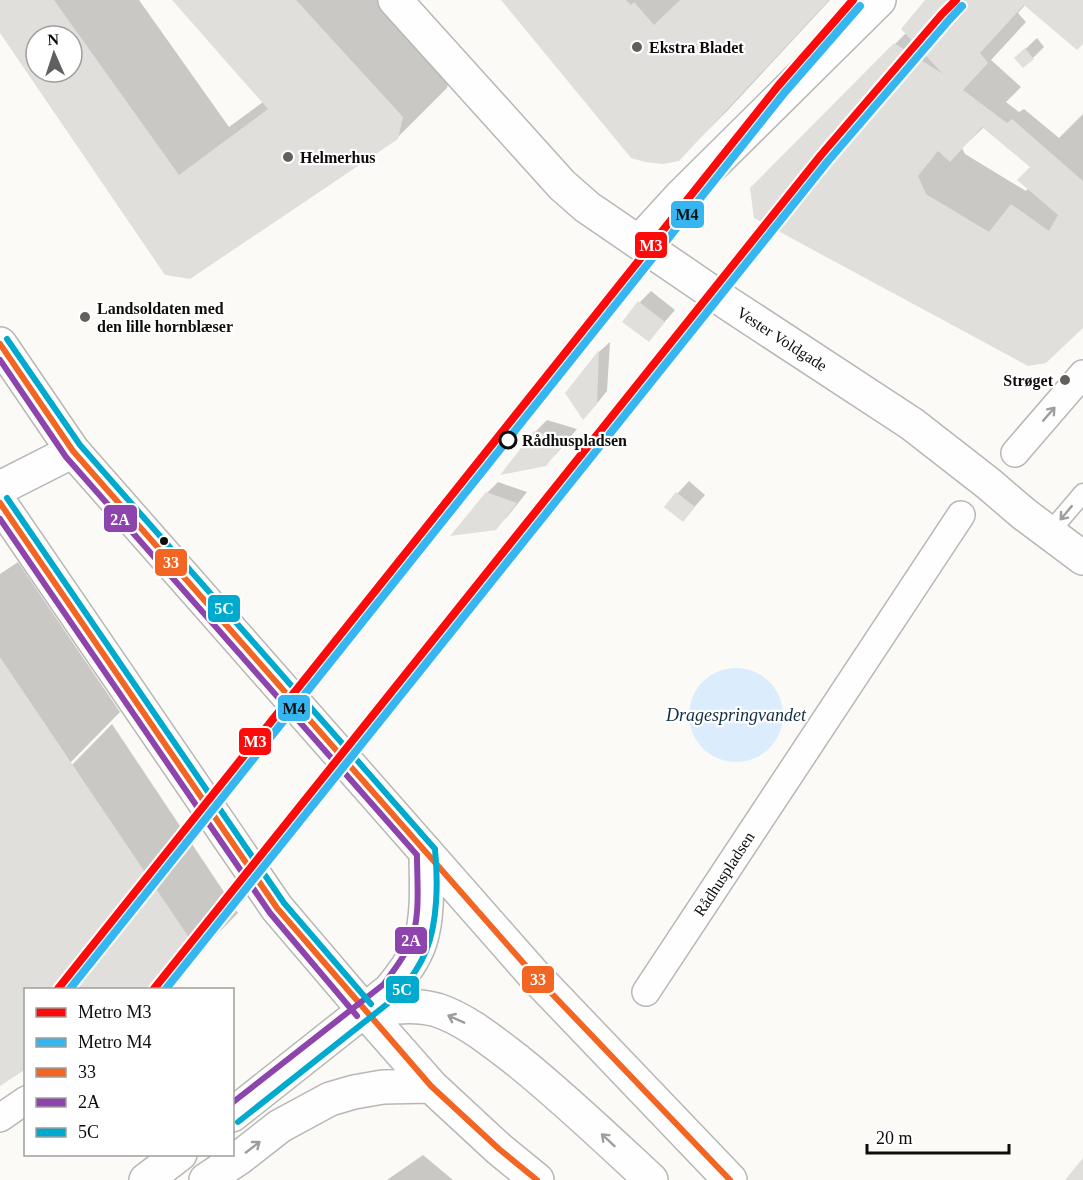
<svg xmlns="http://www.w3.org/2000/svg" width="1083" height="1180" viewBox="0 0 1083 1180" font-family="Georgia,serif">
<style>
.water{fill:#dbedfc}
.shadow{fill:#0003;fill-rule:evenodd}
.building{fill:#e1dfdc;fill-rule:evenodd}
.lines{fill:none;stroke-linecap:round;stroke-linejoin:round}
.service-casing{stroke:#b8b7b5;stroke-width:21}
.pedestrian-casing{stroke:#b8b7b5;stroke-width:30}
.minor-casing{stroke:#b8b7b5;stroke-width:36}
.tertiary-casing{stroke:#b8b7b5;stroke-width:36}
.service{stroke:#fffefe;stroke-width:18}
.pedestrian{stroke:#fffefe;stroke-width:27}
.minor{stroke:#fffefe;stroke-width:33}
.tertiary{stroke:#fffefe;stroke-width:33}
.bus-1-casing{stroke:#fff;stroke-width:10}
.bus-2-casing{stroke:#fff;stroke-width:10}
.bus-3-casing{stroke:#fff;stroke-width:10}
.bus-1{stroke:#f26522;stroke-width:6}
.bus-2{stroke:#8e44ad;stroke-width:6}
.bus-3{stroke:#00a9ce;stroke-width:6}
.metro-1-casing{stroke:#fff;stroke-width:12}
.metro-2-casing{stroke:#fff;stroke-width:12}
.metro-1{stroke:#ff0a0a;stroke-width:8}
.metro-2{stroke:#36b6f1;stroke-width:8}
.oneway{stroke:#9f9e9d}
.poi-dot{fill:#61605e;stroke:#fff;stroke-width:2}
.stop-dot{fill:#fff;stroke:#0e0d0b;stroke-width:3}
.bus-dot{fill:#0e0d0b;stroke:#fff;stroke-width:2}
.labels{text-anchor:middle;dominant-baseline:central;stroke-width:4.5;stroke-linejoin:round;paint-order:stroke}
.poi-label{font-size:16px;font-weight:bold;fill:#0e0d0b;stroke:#fff;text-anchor:start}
.street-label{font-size:16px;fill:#0e0d0b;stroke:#fff}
.stop-label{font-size:16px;font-weight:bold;fill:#0e0d0b;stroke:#fff;text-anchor:start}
.water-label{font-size:18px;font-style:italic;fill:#112f45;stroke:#fff}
.line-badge{stroke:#fff;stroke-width:2}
.badge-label{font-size:16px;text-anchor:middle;font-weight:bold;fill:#fff}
.pale-badge-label{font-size:16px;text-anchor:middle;font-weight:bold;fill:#111}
</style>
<rect width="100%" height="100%" fill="#fcfaf7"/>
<!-- water -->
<path class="water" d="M689 715a47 47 0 1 1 94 0a47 47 0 1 1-94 0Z"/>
<!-- shadow -->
<path class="shadow" d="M0,0h139l90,127 34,-25 -89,-102h216l61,67 -4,21 -50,50 -207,140 -190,-248zM36,36h36v36h-36z
M503,0h327l-102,110 -50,50z
M927,0h156v43l-57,-39 -8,9 8,9 -35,38 30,27 -15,15 13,10 5,-3 35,29 24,-24v212l-331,-137 154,-156zM985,126l54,33 -11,29 -2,3 -61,-37 -3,-6z
M1037,38l7,9 -11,11h-17z
M651,291l24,19 -26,30 -24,-19 15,-19z
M610,342l-3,49 -13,16 -28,-14 34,-42z
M547,420l30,9 -20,24 -11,11 -11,-32z
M689,481l16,14 -22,25 -17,-14z
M498,482l29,10 -20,25 -12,11 -8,-35z
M18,562l102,150 -49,50v4l41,-42 126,189 -39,40 -173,37 -26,94v-510z
M423,1155l30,25h-66z"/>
<!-- building -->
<path class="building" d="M0,0h54l125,175 89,-66 -96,-109h124l107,117 -5,22 -208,140 -25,-4 -165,-242zM36,36h36v36h-36z
M501,0h125l5,5 3,-3 20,23 26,-25h149l-150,161 -16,3 -18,-2 -14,-4z
M925,0h158v44l-6,6 -53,-45 -44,48 8,10 -25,27 44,33 5,-4 71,62v147l-37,35 -18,3 -274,-148 -4,-30 144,-145 49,31 -42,-45zM982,127l48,40 -13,13 41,35 -9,16 -38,-27 -22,28 -63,-38 -8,-18 20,-25 12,11z
M1025,48l9,11 -11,9 -9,-10z
M638,301l27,21 -16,20 -27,-20z
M599,350l-2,54 -14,16 -18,-27z
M534,431l33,9 -21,26 -46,9z
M486,492l31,11 -21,27 -46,6z
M676,492l19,15 -12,15 -19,-15z
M0,657l200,297 -54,36h-120v79l-26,17z
M1083,1158v22h-18z"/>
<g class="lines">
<!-- service casing -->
<g class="service-casing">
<path id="service" d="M1049,533l34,-40"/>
</g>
<!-- pedestrian casing -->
<g class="pedestrian-casing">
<path id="pedestrian" d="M1015,453l68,-79
M646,992l315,-477
M0,1118l26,-18"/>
</g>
<!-- minor casing -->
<g class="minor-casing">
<path id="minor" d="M395,0l167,185 25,22 142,97 183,120 77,60 35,30 59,44
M639,242l43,-47 197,-195"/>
</g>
<!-- tertiary casing -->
<g class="tertiary-casing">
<path id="tertiary" d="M0,344l73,107 461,524 196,205
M0,488l73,-37
M0,503l277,405 87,102 67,76 68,63 38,31
M364,1010c25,-2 49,-7 73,0 30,10 56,32 81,51 46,37 89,78 133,119
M232,1115l158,-125c12,-15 24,-30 30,-48 9,-28 6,-61 6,-90
M146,1180l34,-26
M206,1180l33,-22 41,-32 50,-27 24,-7 29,-5 48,-1"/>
</g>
<!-- service -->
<use href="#service" class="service"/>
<!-- pedestrian -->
<use href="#pedestrian" class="pedestrian"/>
<!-- minor -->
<use href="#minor" class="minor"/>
<!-- tertiary -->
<use href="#tertiary" class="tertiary"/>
<!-- bus-1 casing -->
<g class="bus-1-casing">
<path id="bus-1" d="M0,344l73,107 461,524 196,205
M0,503l277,405 154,178 68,63 38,31"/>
</g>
<!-- bus-2 casing -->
<g class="bus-2-casing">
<path id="bus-2" d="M0,360l66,97 351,398c0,29 4,62 -7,89 -7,15 -17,27 -26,40l-152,119
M0,519l270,394 87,103"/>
</g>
<!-- bus-3 casing -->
<g class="bus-3-casing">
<path id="bus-3" d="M7,339l73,106 355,404c3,31 3,73 -9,102 -7,17 -18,32 -30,46l-158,125
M7,498l277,405 87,101"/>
</g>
<!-- bus-1 -->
<use href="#bus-1" class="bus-1"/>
<!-- bus-2 -->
<use href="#bus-2" class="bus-2"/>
<!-- bus-3 -->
<use href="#bus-3" class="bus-3"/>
<!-- metro-1 casing -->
<g class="metro-1-casing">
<path id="metro-1" d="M57,990l721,-904 75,-86
M153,990l668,-835 121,-141 14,-14"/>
</g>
<!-- metro-2 casing -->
<g class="metro-2-casing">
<path id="metro-2" d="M69,990l716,-898 75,-86
M165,990l663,-829 121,-141 13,-14"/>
</g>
<!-- metro-1 -->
<use href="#metro-1" class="metro-1"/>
<!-- metro-2 -->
<use href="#metro-2" class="metro-2"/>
</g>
<!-- one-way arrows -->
<defs><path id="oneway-shaft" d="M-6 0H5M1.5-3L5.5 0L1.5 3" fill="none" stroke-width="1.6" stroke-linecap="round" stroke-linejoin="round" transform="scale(1.5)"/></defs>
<g class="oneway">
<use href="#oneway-shaft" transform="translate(1049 414) rotate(-49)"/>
<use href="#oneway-shaft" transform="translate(1066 513) rotate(130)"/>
<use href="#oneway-shaft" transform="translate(456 1019) rotate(-156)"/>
<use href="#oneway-shaft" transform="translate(608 1140) rotate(-137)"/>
<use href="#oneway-shaft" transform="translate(253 1147) rotate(-38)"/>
</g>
<!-- markers -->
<g class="poi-dot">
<circle cx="637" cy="47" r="6"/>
<circle cx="288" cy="157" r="6"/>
<circle cx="85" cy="317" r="6"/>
<circle cx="1065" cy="380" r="6"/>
</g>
<circle class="stop-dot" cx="508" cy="440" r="8"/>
<circle class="bus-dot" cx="164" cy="541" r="5"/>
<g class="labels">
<!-- poi labels -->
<g class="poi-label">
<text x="649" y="47">Ekstra Bladet</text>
<text x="300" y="157">Helmerhus</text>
<text x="97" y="308">Landsoldaten med<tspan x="97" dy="18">den lille hornblæser</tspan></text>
<text x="1053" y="380" text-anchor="end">Strøget</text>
</g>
<!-- street labels -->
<g class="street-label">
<text transform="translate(782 339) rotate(33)">Vester Voldgade</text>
<text transform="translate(724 874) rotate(-57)">Rådhuspladsen</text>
</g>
<!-- stop labels -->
<g class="stop-label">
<text x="522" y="440">Rådhuspladsen</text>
</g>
<!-- water labels -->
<g class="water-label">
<text x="736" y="715">Dragespringvandet</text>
</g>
</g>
<g class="line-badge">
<rect x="670" y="200" width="35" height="29" rx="6" fill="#36b6f1"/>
<rect x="634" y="231" width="34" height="28" rx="6" fill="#ff0a0a"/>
<rect x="103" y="504" width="35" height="29" rx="6" fill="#8e44ad"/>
<rect x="154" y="548" width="34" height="29" rx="6" fill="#f26522"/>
<rect x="207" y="594" width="34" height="29" rx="6" fill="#00a9ce"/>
<rect x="277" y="694" width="34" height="28" rx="6" fill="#36b6f1"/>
<rect x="238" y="727" width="34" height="29" rx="6" fill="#ff0a0a"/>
<rect x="394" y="926" width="34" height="29" rx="6" fill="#8e44ad"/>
<rect x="521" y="965" width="34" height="29" rx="6" fill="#f26522"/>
<rect x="385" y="975" width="35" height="29" rx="6" fill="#00a9ce"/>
</g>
<g class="badge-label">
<text x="651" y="251">M3</text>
<text x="120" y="525">2A</text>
<text x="171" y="568">33</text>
<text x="224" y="614">5C</text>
<text x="255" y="747">M3</text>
<text x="411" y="946">2A</text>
<text x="538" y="985">33</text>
<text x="402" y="995">5C</text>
</g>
<g class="pale-badge-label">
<text x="687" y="220">M4</text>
<text x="294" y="714">M4</text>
</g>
<!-- legend -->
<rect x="24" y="988" width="210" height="168" fill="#ffffff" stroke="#9f9e9d" stroke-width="1.5"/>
<rect x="36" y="1008" width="30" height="9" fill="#ff0a0a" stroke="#9f9e9d" stroke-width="1.5"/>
<text x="78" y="1018" font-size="18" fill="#0e0d0b">Metro M3</text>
<rect x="36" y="1038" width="30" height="9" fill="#36b6f1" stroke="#9f9e9d" stroke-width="1.5"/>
<text x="78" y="1048" font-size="18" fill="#0e0d0b">Metro M4</text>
<rect x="36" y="1068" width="30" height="9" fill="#f26522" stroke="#9f9e9d" stroke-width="1.5"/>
<text x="78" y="1078" font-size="18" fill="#0e0d0b">33</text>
<rect x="36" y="1098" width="30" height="9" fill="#8e44ad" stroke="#9f9e9d" stroke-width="1.5"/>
<text x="78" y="1108" font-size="18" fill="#0e0d0b">2A</text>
<rect x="36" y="1128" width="30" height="9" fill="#00a9ce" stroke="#9f9e9d" stroke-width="1.5"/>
<text x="78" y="1138" font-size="18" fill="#0e0d0b">5C</text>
<!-- north arrow -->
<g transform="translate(54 54) rotate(357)"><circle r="28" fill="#ffffff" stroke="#9f9e9d" stroke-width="1.5"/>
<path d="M0-4.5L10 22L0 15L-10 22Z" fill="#61605e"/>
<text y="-9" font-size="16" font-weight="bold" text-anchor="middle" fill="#0e0d0b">N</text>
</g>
<!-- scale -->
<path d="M867 1144v9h142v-9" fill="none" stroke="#0e0d0b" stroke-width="3"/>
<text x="876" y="1144" font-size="18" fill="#0e0d0b" stroke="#ffffff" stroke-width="4.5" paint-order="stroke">20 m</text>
</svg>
